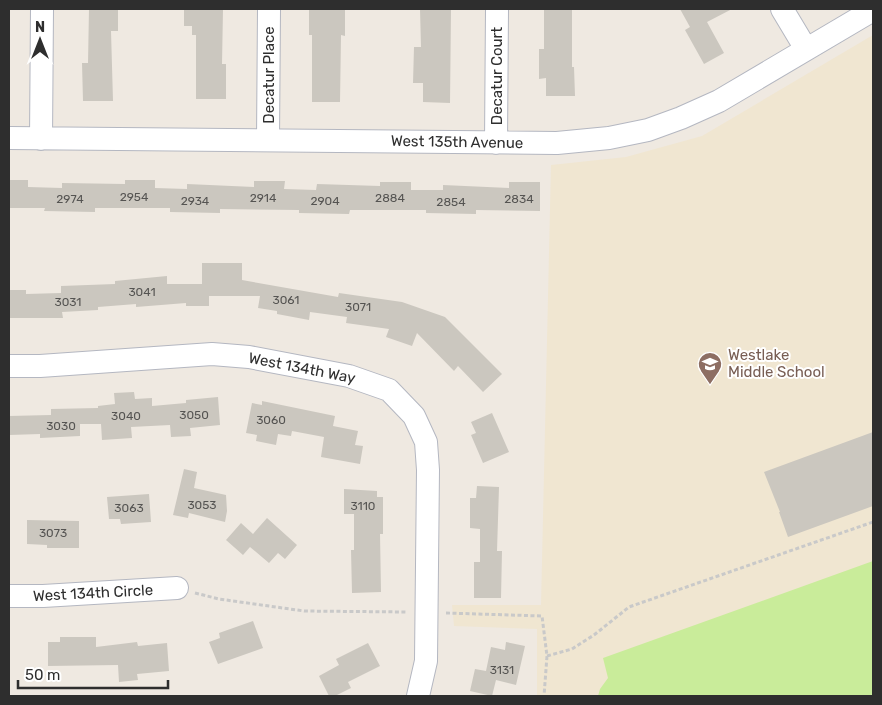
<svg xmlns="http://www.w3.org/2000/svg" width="882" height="705" viewBox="0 0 882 705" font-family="Rubik,sans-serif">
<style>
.education{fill:#f0e6d1}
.pitch{fill:#c9ec9a}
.building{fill:#cbc7bf}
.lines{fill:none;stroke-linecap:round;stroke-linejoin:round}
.street-casing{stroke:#b4b7c1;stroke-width:24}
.path{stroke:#c9c9c9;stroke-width:3;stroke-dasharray:4 2.5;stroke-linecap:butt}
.street{stroke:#fff;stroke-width:22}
.labels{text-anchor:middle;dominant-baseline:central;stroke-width:4;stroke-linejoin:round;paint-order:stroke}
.number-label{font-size:12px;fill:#555452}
.street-label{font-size:15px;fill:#2e2e2e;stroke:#fff}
.education-label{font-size:15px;fill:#785e54;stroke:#fff;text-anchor:start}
</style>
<rect width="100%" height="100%" fill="#efe9e1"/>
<!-- education -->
<path class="education" d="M873,35v661h-336v-67l-83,-3 -2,-21h89l10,-440 75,-8 76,-21z"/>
<!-- pitch -->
<path class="pitch" d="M873,561v135h-275l2,-7 8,-11 -5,-20z"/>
<!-- building -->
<path class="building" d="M89,9h29v22h-7l2,70h-30l-1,-38h6z
M184,9h39l-1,55h4v35h-30v-64h-4v-9h-8z
M309,9h36v27l-4,-1 -1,67h-28v-67h-3z
M420,9h31l-1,94 -27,-1v-19h-10l1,-36h7z
M544,9h28v58h2l1,29h-29v-18l-7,1v-30h5z
M680,9h52l-25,13 17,31 -20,11 -19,-34 5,-3z
M9,180h19v7l34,1v-5l63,1v-4h30v8l32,1v-5l67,3v-6h31l-1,8 32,1 1,-6 63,2v-4h31v8h32v-5l66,3v-6h31v29l-64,-1v4l-50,-1v-3h-76l-1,4 -50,-1v-3l-79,-1v4l-50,-1v-4h-75v4l-51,-1 1,-3h-36z
M202,263h40v17l96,17 1,-4 63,9 43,15 57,57 -19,18 -25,-26 -4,5 -37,-38 -5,13 -26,-9 3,-8 -43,-6 1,-6 -37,-5 -1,8 -32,-6v-3l-19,-3 2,-12h-51v10h-23v-3l-50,4v-3l-38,3v3l-36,2 1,6h-54v-28h17v4l35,-1v-7l54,-2v-3l52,-5v8h35z
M134,392l1,7 17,-1v8l34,-3v-3l32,-3 2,28 -30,3 1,8 -20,1 -1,-12 -39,2 1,11 -30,2 -1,-16h-21v12l-40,2v-4l-31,1v-19l42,-1v-6l47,-1v-2l17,-2 -1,-11z
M262,401l73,15 -2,10 25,5 -3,14 8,1 -3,18 -39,-7 3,-20 -32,-6 -1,5 -13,-2 -2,11 -20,-4 1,-6 -11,-2 6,-30 10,2z
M492,413l17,39 -26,11 -12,-28 5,-2 -5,-11z
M873,432v74l-85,31 -9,-25h1l-16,-40z
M184,469l13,3 -3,16 32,7 1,16 -2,11 -36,-9 -1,5 -15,-3z
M477,486l22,1 -2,64h5l-1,47h-27v-36h6v-33l-10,-1v-30h6z
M344,489l33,2v6h6v37h-3l1,58 -29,1 -1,-43h3v-36h-10z
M149,494l2,28 -30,2 -1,-5h-11l-2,-22z
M267,518l30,27 -12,14 -7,-6 -9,10 -19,-16 -7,8 -17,-15 15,-17 12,11z
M27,520l52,1v27h-32v-3l-20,-1z
M253,621l10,27 -45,16 -9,-22 11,-4 -1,-5z
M60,637h36v10l41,-5 1,4 29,-3 2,28 -32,3 1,6 -19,2 -1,-17 -70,1v-24h12z
M506,642l19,4 -9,39 -20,-5 -4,16 -22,-5 5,-22 11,2 5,-24 14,3z
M368,643l12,23 -32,16 3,6 -16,8h-6l-10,-20 20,-11 -3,-6z"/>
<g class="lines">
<!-- street casing -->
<g class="street-casing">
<path id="street" d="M782,9l24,40
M9,138l548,5 52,-5 39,-8 33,-12 38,-17 154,-91
M41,139l1,-130
M268,140l1,-131
M496,143l1,-134
M9,366h31l172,-12 37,3 100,19 40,14 25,26 12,26 2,28 -2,191 -8,35
M9,596h34l134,-8"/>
</g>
<!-- path -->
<path class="path" d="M195,593l24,6 85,12 103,1
M446,613l96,3 5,40 -3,40
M547,656l25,-7 22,-14 35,-28 244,-85"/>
<!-- street -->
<use href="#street" class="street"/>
</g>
<!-- icons -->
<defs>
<g id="school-pin" transform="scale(1.25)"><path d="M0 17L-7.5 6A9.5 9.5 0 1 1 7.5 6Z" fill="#8d6e63" stroke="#fff"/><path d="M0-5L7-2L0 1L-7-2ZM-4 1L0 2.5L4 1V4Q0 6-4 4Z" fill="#fff"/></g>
</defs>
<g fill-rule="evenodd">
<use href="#school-pin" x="710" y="364"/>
</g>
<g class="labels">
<!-- number labels -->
<g class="number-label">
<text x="134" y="197">2954</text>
<text x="263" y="198">2914</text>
<text x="390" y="198">2884</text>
<text x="70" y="199">2974</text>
<text x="519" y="199">2834</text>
<text x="195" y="201">2934</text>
<text x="325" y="201">2904</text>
<text x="451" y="202">2854</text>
<text x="142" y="292">3041</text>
<text x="286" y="300">3061</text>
<text x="68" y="302">3031</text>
<text x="358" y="307">3071</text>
<text x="194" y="415">3050</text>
<text x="126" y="416">3040</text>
<text x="271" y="420">3060</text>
<text x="61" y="426">3030</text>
<text x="202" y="505">3053</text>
<text x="363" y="506">3110</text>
<text x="129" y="508">3063</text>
<text x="53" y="533">3073</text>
<text x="502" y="670">3131</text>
</g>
<!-- street labels -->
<g class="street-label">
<text transform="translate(269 75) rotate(-90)">Decatur Place</text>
<text transform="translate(497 76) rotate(-90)">Decatur Court</text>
<text transform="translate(457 142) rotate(1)">West 135th Avenue</text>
<text transform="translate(302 368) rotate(11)">West 134th Way</text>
<text transform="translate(93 593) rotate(-3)">West 134th Circle</text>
</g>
<!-- education labels -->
<g class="education-label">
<text x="728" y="355">Westlake<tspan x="728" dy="17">Middle School</tspan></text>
</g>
</g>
<!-- border -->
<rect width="882" height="705" fill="none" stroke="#2e2e2e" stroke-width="20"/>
<!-- north arrow -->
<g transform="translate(40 40)" stroke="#ffffff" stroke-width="4" paint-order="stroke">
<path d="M0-4L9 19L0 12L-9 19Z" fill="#2e2e2e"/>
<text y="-8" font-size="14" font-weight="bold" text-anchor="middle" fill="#2e2e2e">N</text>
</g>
<!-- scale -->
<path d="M18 680v8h150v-8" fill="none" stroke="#2e2e2e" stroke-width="2.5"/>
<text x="25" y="680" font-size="15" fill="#2e2e2e" stroke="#ffffff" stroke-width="4" paint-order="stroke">50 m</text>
</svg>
